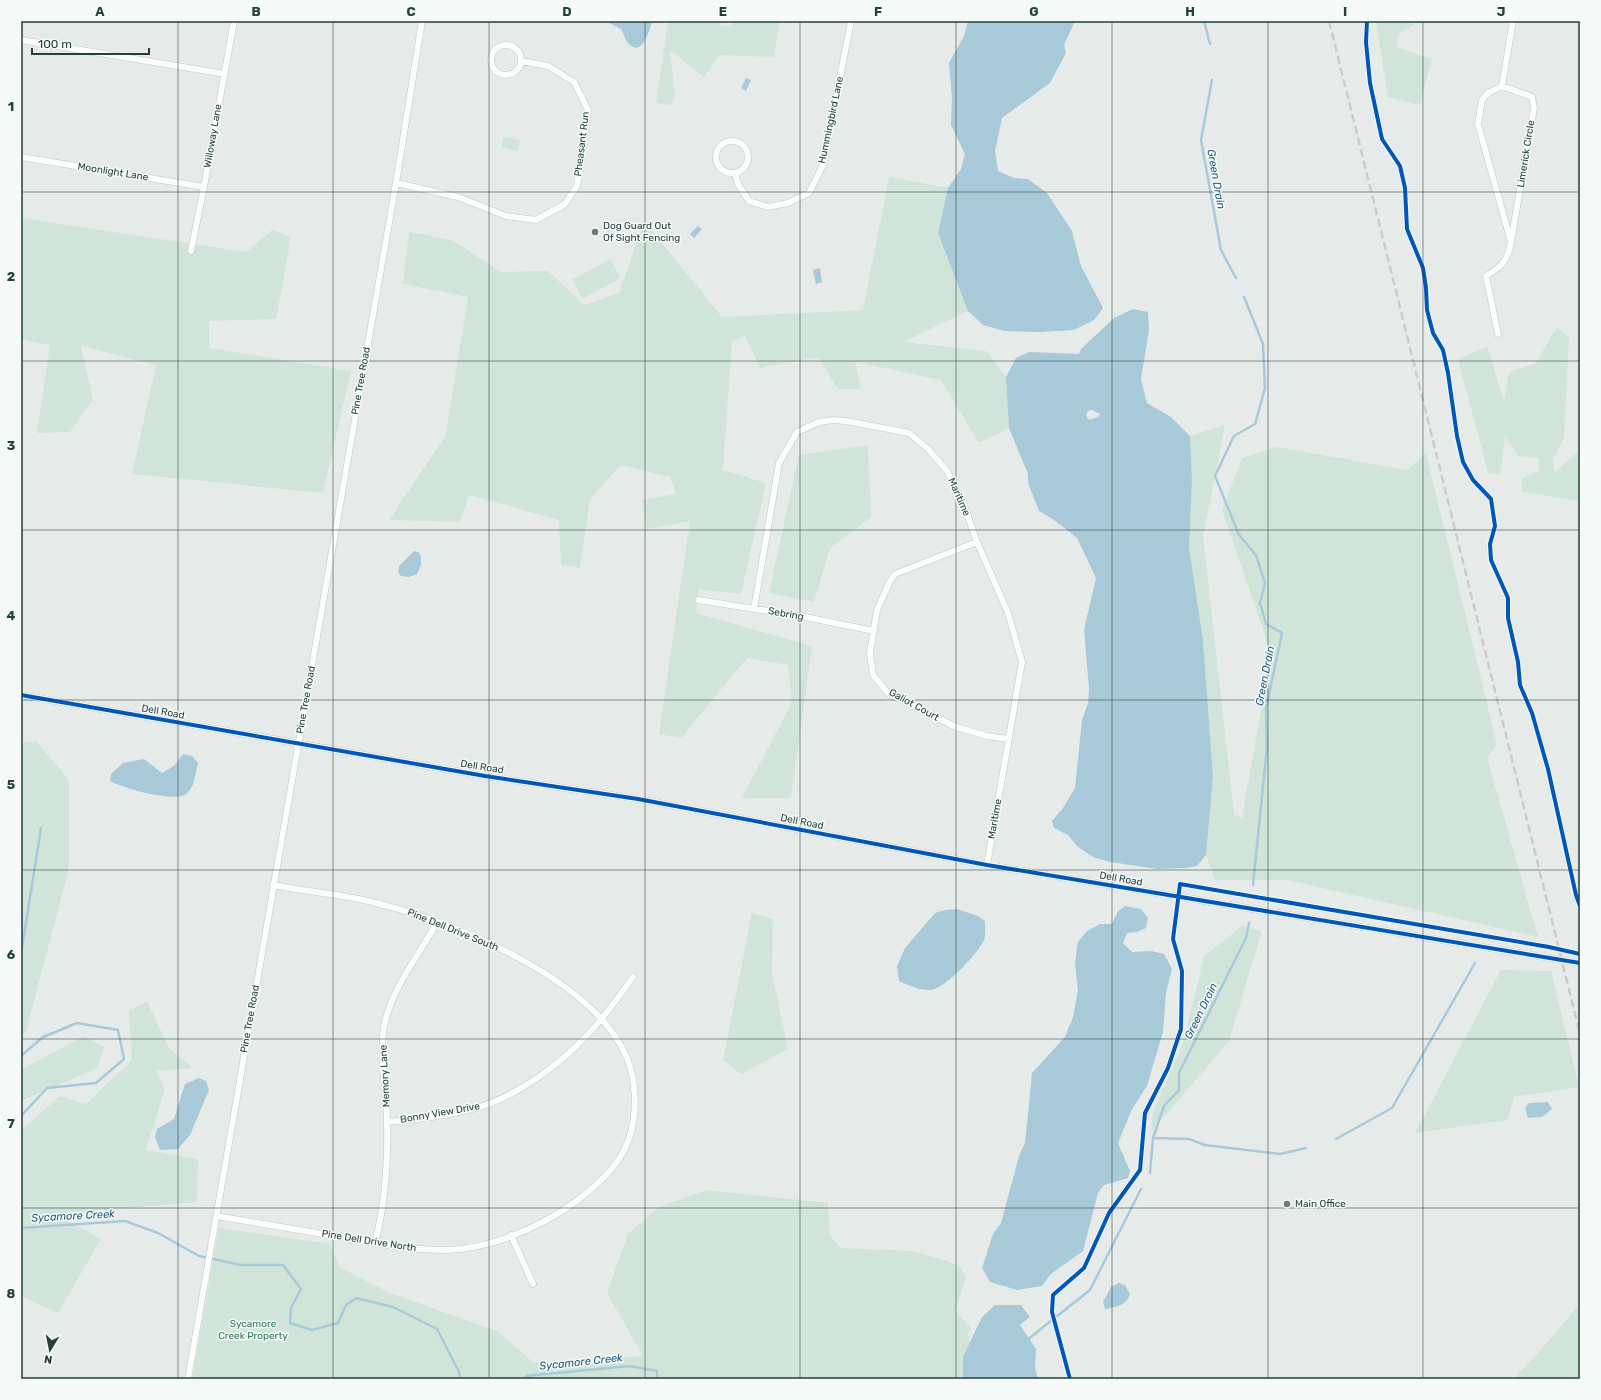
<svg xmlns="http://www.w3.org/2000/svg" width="1601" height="1400" viewBox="0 0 1601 1400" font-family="Rubik,sans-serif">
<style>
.green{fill:#d0e4da}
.water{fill:#a8c9d8;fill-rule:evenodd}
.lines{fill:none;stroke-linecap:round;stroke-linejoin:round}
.stream{stroke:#a8c9d8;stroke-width:2.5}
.street-casing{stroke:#c3c8c7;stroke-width:7}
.street{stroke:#fbfcfc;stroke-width:6}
.rail{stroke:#c8cccb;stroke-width:2.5;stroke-dasharray:8 4;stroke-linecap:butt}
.cycleway-casing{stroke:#f5faf8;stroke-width:6}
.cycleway{stroke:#0057b8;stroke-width:4}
.grid{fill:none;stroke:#243f3c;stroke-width:1;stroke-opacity:0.55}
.poi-dot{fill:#687b79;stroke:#f5faf8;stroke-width:1.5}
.labels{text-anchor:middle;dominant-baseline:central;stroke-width:3;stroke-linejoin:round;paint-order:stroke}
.street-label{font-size:10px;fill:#243f3c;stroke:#f5faf8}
.poi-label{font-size:10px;fill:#243f3c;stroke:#f5faf8;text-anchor:start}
.park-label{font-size:10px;fill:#2f7555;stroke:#f5faf8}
.water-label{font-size:11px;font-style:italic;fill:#1f5b79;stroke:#f5faf8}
.neatline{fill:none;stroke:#243f3c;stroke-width:1.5}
.grid-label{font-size:13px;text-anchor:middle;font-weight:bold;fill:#243f3c}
</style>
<rect width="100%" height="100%" fill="#e6ebea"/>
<!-- green -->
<path class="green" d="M668,21h52v4l9,1 4,-5h47l-6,36 -54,-2 -16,22 -34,-27 5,47 -3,8 -16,-2z
M1376,21h38v4l-16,9 -1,13 35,12 -12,46 -32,-8z
M503,137l17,3 -2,11 -17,-4z
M889,177l59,11 -10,45 30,78 -65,31 83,9 20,26 3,51 -30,15 -38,-63 -86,-18 6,27h-23l-20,-32 -58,11 -15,-32 -13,5 -9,129 43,13 -25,111 -43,-5 -2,24 116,33 -21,152h-49l50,-96 -4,-37 -41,-7 -66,80 -22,-4 31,-213 -43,8 -5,-29 34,-6 -6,-17 -49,-12 -31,34 -10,69 -19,-3 -2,-45 -90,-25 -9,27 -70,-2 10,-17 45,-66 23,-140 -65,-13 6,-52 43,8 49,32 47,-1 36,34 35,-12 25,-72 78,96 141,-7z
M21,218l225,34 26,-22 19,7 -15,82 -67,2v27l142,23 -28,122 -191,-19 24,-109 -75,-19 12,54 -23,32 -33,1 13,-88 -29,-6z
M610,259l10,19 -37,21 -11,-19z
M1557,327l12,11 -5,100 -11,21 1,14 26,-23v51l-58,-9v-14l17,-7v-13l-21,-2 -13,-20 -5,39 -12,-2 -30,-114 29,-12 17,53 5,-28 26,-8z
M1225,425l-22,111 31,278 8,4 29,-165 -49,-143 20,-52 35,-11 130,23 19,-17 71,292 -10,12 51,180 -251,-57h-72l-9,-25 7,-78 -10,-137 -14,-92 3,-69 -2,-43z
M868,445l3,72 -41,31 -16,54 -45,-9 30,-138z
M36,741l33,39v88l-43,164 -5,2v-291z
M752,913l21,6 -1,54 16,76 -47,25 -18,-14z
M1242,926l20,5 -33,110 -78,91 2,-21 30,-67 21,-88z
M1501,970l50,1 28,116 -65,10 -6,23 -93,13z
M147,1001l22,47 24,20 -37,3 9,19 -19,60 52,9 -1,43 -142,12 46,25 -43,74 -37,-17v-166l39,-34 26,8 46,-44 -3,-49z
M84,1036l20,11 -6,21 -77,33v-31z
M706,1190l122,13 2,32 10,13 74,3 45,14 7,13 -11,33 16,17 -3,5 10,46h-786l27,-151 111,16 9,23 51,26 107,38 37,32 109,-7 -36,-63 21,-59 31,-27z
M1580,1304v75h-67l23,-24z"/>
<!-- water -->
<path class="water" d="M605,21h47c-2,8 -10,38 -24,22 -3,-3 -4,-9 -7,-14z
M968,21h107l-11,24 2,8 -16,30 -48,35 -7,33 3,20 16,7 14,1 19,14 25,38 9,35 22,42 -9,12 -20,10 -34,2 -36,-1 -21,-6 -15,-14 -30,-78 10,-45 13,-19 4,-15 -14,-29 1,-27 -3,-35 15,-27z
M746,78l5,2 -5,11 -5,-3z
M698,226l4,3 -8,9 -4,-4z
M820,268l2,14 -6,2 -3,-14z
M1133,309l15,3 1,18 -8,49 6,24 24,14 19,19 2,43 -3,69 14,92 10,137 -7,78 -9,11 -12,2 -27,1 -48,-7 -17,-5 -16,-11 -9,-11 -14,-7 -2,-7 11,-13 12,-20 7,-68 6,-17 1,-15 -5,-58 12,-52 -19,-40 -23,-18 -15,-9 -11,-28v-9l-19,-46 -3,-51 10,-19 13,-6 50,2 2,-5 33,-31zM1092,410l8,4 -2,3 -9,3 -3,-5 2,-4z
M414,551l4,1 3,4v9l-4,9 -8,3 -8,-1 -3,-4 1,-6z
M183,754l9,2 6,7c-3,10 -3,25 -12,31 -12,9 -63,-6 -76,-13l1,-7 12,-11 21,-4 18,14 13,-8z
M1125,906l16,3 7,9 -2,10 -9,4 -10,1 -4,10 9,9 19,-1 13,3 8,15 -6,24 -3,39 -16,54 -15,23 -14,34 12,28 -2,7 -24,7 -6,8 -15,58 -32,23 -9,12 -25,4 -27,-8 -8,-14 11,-34 8,-11 18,-67 6,-13 7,-70 33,-36 8,-20 5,-27 -3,-26 3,-22 9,-11 13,-7h12l6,-13z
M957,909l21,7 7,5c0,6 1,13 -1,19 -6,13 -38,48 -53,50 -10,1 -23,-5 -32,-9l-2,-15 8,-18 30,-35 10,-3z
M199,1078l7,3 3,9 -19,45 -12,14 -18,1 -5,-13 2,-8 17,-10 11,-35z
M1548,1102l4,7 -10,8 -14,1 -3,-10 4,-5z
M1119,1283l6,2 5,9c-4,12 -14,13 -25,15l-2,-7 8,-15z
M995,1305h26l9,12 -10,8 16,24 -1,18 3,12h-75v-22l19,-40z"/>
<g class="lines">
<!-- stream -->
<path class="stream" d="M1204,21l6,23
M1212,80l-11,60 20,110 15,28
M1244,297l19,47 2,44 -10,36 -21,12 -19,40 24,59 17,20 9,28 -5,20 6,21 16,9 -16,76 1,38 -14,138
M21,954l20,-126
M21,1056l22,-19 34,-14 41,7 6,29 -28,24 -49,5 -26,28
M1153,1138l36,1 16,6 75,9 26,-6
M1336,1139l56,-31 83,-145
M1150,1173l3,-35 11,-32 15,-16v-17l67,-135 3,-15
M21,1228l104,-7 33,12 41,23 42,9h42l18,24 -10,19 -1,15 22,7 26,-7 8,-18 10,-7 37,9 44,22 22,43 1,7
M1027,1340l63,-50 51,-101
M524,1379l2,-3 103,-10 28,5v8"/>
<!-- street casing -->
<g class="street-casing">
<path id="street" d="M21,40l204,34
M491 60a15 15 0 1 1 30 0a15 15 0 1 1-30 0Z
M1502,86l11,-65
M716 157a16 16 0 1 1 32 0a16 16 0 1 1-32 0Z
M21,157l183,30
M735,173l3,11 11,17 19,6 20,-4 21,-10 14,-28 28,-144
M396,183l62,14 48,19 30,4 29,-16 12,-18 11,-76 -14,-28 -26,-16 -27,-5
M191,251l13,-64 30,-166
M1498,334l-12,-58c15,-9 22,-15 25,-34l23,-134 -2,-11 -30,-11 -14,7 -6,7 -4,24 33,118
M977,542l-82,32 -5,7 -13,29 -7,43 3,22 15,18 68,34 31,9 21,3
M698,600l102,16 74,15
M754,609l25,-146 18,-31 22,-10 14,-2 13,1 63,12 19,16 19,22 17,34 13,37 31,71 14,49 -35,203
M21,695l464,81 153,23 349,66 593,98
M387,1122c28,-2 57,-6 85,-13 41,-10 87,-43 116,-75 17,-17 31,-38 45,-57
M216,1216c46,8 91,15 136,23 36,6 73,14 109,10 55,-7 117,-40 152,-82 19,-23 24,-51 21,-80 -8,-98 -177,-164 -258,-184 -34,-9 -69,-11 -103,-18
M511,1235l22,49
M375,1243c10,-39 13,-82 12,-121 0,-31 -8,-64 -3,-95 7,-39 35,-71 53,-105
M188,1379l208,-1196 26,-162"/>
</g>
<!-- street -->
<use href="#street" class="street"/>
<!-- rail -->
<path class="rail" d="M1329,21l251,1013"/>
<!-- cycleway casing -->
<g class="cycleway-casing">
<path id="cycleway" d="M1367,21l-1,21 4,41 12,56 18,27 5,22 2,41 16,39 3,20 1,22 6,23 10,17 5,23 9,63 6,26 10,18 18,19 4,27 -5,18 1,16 17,38v20l10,44 2,23 12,28 16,56 28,126 4,11
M21,695l464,81 153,23 349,66 593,98
M1070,1379l-18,-67 1,-17 31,-27 25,-55 31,-43 5,-57 23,-45 13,-39 1,-58 -9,-32 7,-55 369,63 31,7"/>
</g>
<!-- cycleway -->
<use href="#cycleway" class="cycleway"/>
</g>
<!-- grid -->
<path class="grid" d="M178,21v1358M333,21v1358M489,21v1358M645,21v1358M800,21v1358M956,21v1358M1112,21v1358M1268,21v1358M1423,21v1358M21,192h1559M21,361h1559M21,530h1559M21,700h1559M21,870h1559M21,1039h1559M21,1208h1559"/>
<!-- markers -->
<g class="poi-dot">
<circle cx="595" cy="232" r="4"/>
<circle cx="1287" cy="1204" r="4"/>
</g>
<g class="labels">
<!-- street labels -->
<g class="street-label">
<text transform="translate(831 120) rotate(-78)">Hummingbird Lane</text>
<text transform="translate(213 136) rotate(-80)">Willoway Lane</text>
<text transform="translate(582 144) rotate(-83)">Pheasant Run</text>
<text transform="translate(1526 154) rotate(-81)">Limerick Circle</text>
<text transform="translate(113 172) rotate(9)">Moonlight Lane</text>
<text transform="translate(361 381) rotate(-80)">Pine Tree Road</text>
<text transform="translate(959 497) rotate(66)">Maritime</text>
<text transform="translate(786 614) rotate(10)">Sebring</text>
<text transform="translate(306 700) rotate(-80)">Pine Tree Road</text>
<text transform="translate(914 705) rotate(29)">Galiot Court</text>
<text transform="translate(163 712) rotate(10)">Dell Road</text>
<text transform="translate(482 767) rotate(9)">Dell Road</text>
<text transform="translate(995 819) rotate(-80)">Maritime</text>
<text transform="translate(802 822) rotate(11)">Dell Road</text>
<text transform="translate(1121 879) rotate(10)">Dell Road</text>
<text transform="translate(453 930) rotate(22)">Pine Dell Drive South</text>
<text transform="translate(250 1019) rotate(-80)">Pine Tree Road</text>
<text transform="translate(385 1076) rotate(-93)">Memory Lane</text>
<text transform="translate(440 1113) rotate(-10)">Bonny View Drive</text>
<text transform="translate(369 1241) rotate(9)">Pine Dell Drive North</text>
</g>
<!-- poi labels -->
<g class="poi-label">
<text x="603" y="226">Dog Guard Out<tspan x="603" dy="12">Of Sight Fencing</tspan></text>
<text x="1295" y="1204">Main Office</text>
</g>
<!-- park labels -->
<g class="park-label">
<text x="253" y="1324">Sycamore<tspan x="253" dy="12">Creek Property</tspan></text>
</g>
<!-- water labels -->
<g class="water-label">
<text transform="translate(1216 179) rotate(80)">Green Drain</text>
<text transform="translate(1265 676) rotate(-79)">Green Drain</text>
<text transform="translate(1201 1011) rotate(-64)">Green Drain</text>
<text transform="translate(73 1216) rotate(-3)">Sycamore Creek</text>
<text transform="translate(581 1362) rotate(-6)">Sycamore Creek</text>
</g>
</g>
<!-- border -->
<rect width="1601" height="1400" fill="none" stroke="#f5faf8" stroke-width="44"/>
<!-- north arrow -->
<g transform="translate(50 1350) rotate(190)" stroke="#f5faf8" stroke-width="3" paint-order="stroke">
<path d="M0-3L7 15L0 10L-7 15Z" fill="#243f3c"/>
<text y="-6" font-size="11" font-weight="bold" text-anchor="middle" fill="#243f3c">N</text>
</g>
<!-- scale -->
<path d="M32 48v6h117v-6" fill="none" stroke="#243f3c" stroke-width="2"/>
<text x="38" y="48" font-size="12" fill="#243f3c" stroke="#f5faf8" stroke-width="3" paint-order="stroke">100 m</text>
<rect x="22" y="22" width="1557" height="1356" class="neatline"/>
<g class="grid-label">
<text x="100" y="16">A</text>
<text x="256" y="16">B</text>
<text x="411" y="16">C</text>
<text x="567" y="16">D</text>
<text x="723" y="16">E</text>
<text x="878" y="16">F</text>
<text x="1034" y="16">G</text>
<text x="1190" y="16">H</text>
<text x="1345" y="16">I</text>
<text x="1501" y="16">J</text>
<text x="11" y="111">1</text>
<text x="11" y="281">2</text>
<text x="11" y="450">3</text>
<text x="11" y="620">4</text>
<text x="11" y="789">5</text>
<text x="11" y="959">6</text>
<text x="11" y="1128">7</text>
<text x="11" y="1298">8</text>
</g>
</svg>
